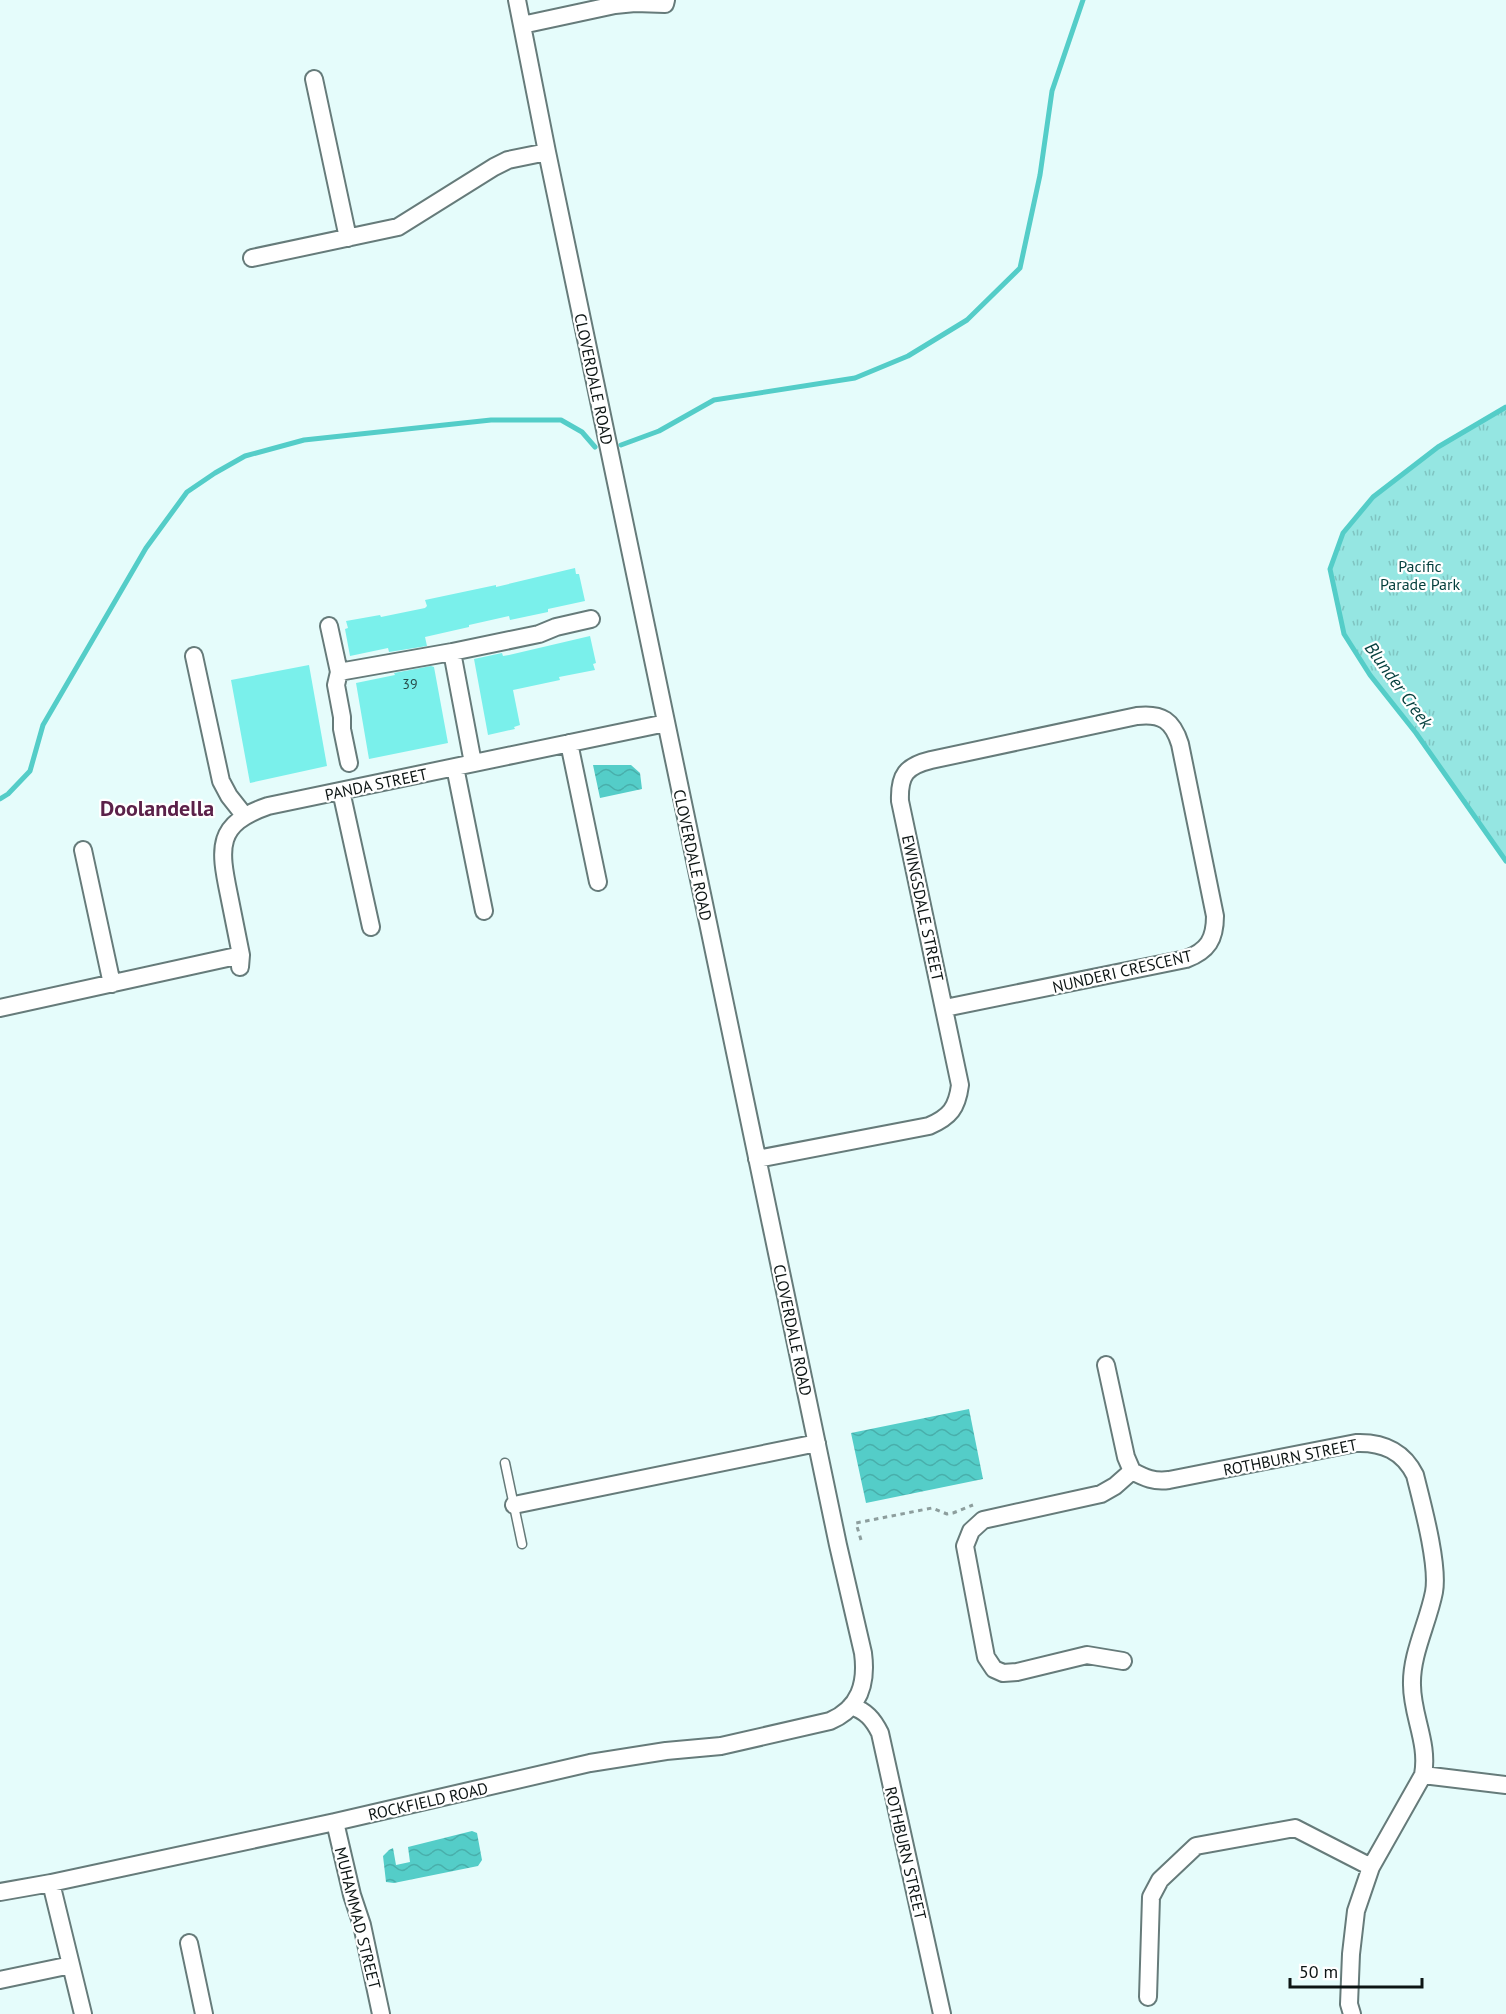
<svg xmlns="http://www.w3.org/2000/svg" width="1506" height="2014" viewBox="0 0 1506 2014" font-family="'PT Sans',sans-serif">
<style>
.park{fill:url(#park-tufts)}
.water{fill:url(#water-waves)}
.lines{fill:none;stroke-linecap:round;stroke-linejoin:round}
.stream{stroke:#54cdc8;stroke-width:5}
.building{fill:#7af0eb}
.service-casing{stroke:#667b7a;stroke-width:11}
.minor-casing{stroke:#667b7a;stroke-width:20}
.path{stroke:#8d9e9d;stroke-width:3;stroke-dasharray:4.5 4.5;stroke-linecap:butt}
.service{stroke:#fff;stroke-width:8}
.minor{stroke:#fff;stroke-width:16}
.labels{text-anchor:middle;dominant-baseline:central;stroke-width:4.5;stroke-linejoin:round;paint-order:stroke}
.number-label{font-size:14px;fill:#284c4a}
.street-label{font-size:16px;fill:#0d1514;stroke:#fff}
.park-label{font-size:16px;fill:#033e3c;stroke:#fff}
.water-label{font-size:18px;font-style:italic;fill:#043f3d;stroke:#fff}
.district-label{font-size:22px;font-weight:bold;fill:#5b2149;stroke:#fff}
</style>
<defs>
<pattern id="park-tufts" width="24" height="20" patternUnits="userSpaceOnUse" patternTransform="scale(1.5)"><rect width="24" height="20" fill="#95e6e2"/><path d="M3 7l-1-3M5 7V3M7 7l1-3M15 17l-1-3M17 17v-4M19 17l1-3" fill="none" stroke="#7fc4c1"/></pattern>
<pattern id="water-waves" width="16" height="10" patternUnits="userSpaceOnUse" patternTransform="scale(1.5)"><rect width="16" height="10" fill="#54cdc8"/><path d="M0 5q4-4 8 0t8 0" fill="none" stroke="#48afab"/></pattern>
</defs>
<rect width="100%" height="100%" fill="#e5fcfb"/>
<!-- park -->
<path class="park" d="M1506,407v454l-90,-128 -46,-58 -26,-41 -14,-65 13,-36 30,-36 65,-50z"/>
<!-- water -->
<path class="water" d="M593,765h38l9,8 2,16 -42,9z
M969,1409l14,70 -117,24 -15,-70z
M472,1831l5,2 5,27 -4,6 -84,17 -8,-1 -3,-26 6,-6 4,-2 3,17 14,-3 -2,-15z"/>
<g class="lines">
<!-- stream -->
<path class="stream" d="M1506,407l-68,40 -65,50 -30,36 -13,36 14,65 26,41 46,58 90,128
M621,445l38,-14 55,-31 141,-22 53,-22 59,-36 53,-52 20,-93 12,-84 31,-91
M0,799l8,-5 22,-23 13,-46 103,-177 41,-56 28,-19 30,-17 59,-16 187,-20h70l21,12 13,15"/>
</g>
<!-- building -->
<path class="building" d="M575,568l1,6h3l6,27 -37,8v3l-38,8 -1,-4 -40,9v2l-44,10 2,9 -38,6 -1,-4 -38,8 -5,-27 3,-1 -2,-7 34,-6 1,2 44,-9 2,-2 -2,-6 71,-15v2z
M590,636l6,27 -3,1 2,6 -36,7 1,3 -47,10 7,35 -6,2 1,2 -27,6 -14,-76 28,-6 1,3 6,-1z
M309,665l18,101 -77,17 -19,-103z
M431,666l3,1 14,76 -79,16 -13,-76 39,-8 -1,-2z"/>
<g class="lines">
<!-- service casing -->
<g class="service-casing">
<path id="service" d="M505,1463l17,81"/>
</g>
<!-- minor casing -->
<g class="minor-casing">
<path id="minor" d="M522,25l93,-20 20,-2 30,1 1,-4
M314,79l34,159
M252,258l146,-31 96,-60 14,-7 39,-8
M329,626l10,46 -3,13 6,32v12l7,34
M452,652l21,111
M194,656l27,125 8,15 15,19
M339,672l113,-20 87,-18 17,-7 35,-8
M569,743l29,139
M455,767l29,144
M341,791l30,136
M83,850l29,134
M240,967l1,-12c-4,-20 -8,-40 -12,-60 -10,-48 -13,-71 39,-89l398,-83
M0,1008l241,-53
M757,1159l172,-33c21,-9 28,-18 31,-41l-60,-284c-1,-26 6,-35 31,-41l206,-44c25,-3 36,5 43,28l35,172c0,23 -7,35 -29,43l-241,49
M1106,1365l20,92 6,14
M1132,1471c13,7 22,11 37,9l187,-37c27,-1 47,8 59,32 7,28 24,90 19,117 -6,31 -23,62 -22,93 0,31 17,58 11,90l-52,92 -15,44 -5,43 -2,50 3,10
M514,1505l303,-62
M1123,1661l-36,-6 -70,17 -14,1 -9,-4 -8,-12 -21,-111 6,-15 12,-11 118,-26 14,-8 17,-15
M851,1706c15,5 22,13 29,27l62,281
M1423,1775l83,10
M335,1822l17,73 10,30 19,89
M51,1883l32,131
M0,1892l51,-9 284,-61 255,-59 76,-12 55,-5 109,-25c30,-13 37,-38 33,-68l-25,-108 -291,-1393 -30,-152
M189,1943l15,71
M0,1980l71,-15
M1148,1997l3,-100 9,-17 36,-34 99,-18 76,39"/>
</g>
<!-- path -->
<path class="path" d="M861,1540l-5,-17 76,-15 15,6 6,-1 20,-8"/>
<!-- service -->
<use href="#service" class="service"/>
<!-- minor -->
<use href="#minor" class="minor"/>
</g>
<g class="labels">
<!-- number labels -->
<g class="number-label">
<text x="410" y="684">39</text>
</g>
<!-- street labels -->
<g class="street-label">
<text transform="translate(594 379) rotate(78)">CLOVERDALE ROAD</text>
<text transform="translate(376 784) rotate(-12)">PANDA STREET</text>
<text transform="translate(693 855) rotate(78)">CLOVERDALE ROAD</text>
<text transform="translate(923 908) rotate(78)">EWINGSDALE STREET</text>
<text transform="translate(1122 971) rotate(-13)">NUNDERI CRESCENT</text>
<text transform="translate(793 1330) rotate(78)">CLOVERDALE ROAD</text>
<text transform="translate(1290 1457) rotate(-11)">ROTHBURN STREET</text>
<text transform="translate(428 1801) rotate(-13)">ROCKFIELD ROAD</text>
<text transform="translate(906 1853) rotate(77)">ROTHBURN STREET</text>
<text transform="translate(358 1918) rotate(76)">MUHAMMAD STREET</text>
</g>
<!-- park labels -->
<g class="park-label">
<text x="1420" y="566">Pacific<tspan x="1420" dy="18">Parade Park</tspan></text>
</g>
<!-- water labels -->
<g class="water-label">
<text transform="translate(1399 685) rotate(54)">Blunder Creek</text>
</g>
<!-- district labels -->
<g class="district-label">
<text x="157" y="808">Doolandella</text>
</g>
</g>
<!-- scale -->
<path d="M1290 1978v9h132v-9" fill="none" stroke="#0d1514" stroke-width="3"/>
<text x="1299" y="1978" font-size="18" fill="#0d1514" stroke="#ffffff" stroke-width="4.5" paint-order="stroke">50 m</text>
</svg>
